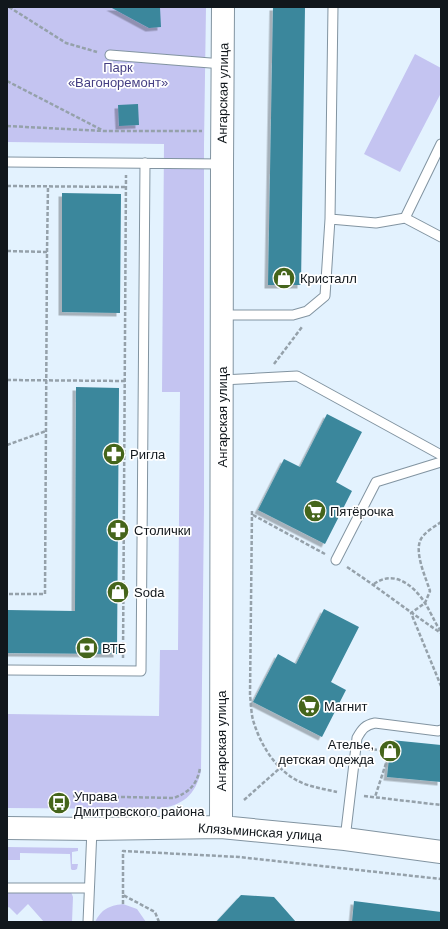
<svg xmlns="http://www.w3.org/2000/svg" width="448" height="929" viewBox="0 0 448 929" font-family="Helvetica,sans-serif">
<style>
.green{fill:#c4c4f1}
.building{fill:#3b879c;filter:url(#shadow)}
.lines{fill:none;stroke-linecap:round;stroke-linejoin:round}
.service-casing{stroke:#8294a1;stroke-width:11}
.tertiary-casing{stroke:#8294a1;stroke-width:24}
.path{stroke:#95a1aa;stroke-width:2.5;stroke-dasharray:4 2;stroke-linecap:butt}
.service{stroke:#fff;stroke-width:9}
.tertiary{stroke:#fff;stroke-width:22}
.labels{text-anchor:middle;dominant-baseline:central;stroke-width:3.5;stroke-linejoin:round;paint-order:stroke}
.park-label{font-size:13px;fill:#453f83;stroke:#fff}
.street-label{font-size:13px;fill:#11171c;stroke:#fff}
.poi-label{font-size:13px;fill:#11171c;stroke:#fff;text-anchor:start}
</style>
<defs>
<filter id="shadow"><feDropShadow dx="-3.5" dy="3.5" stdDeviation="0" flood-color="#0004"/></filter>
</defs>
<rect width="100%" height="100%" fill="#e3f2fe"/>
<!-- green -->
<path class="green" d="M7,7h199l-2,137v363l-3,264c-6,25 -18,34 -43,38l-151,-1v-94l152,2 1,-66h18l2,-258h-18l2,-248 -157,-2z
M415,54l26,14v25l-41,79 -36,-18z
M7,847l71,1v3l-6,1v12h6l-1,5 -2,1h-3l-1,-1 -1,-15 -50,-1v7h-13z
M7,890l64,2 2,5 -1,25h-28l-16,-18 -11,11 -8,-8 -2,1z
M123,904l14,5 9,13h-51c7,-13 13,-16 28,-18z"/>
<!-- building -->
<path class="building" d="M110,7h50l1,20 -12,1z
M273,7h32l-4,278h-33z
M138,104l1,21 -20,1 -1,-21z
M62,193l59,1 -1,119 -58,-1z
M76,387l43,1 -2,266 -110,-1v-43l68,1z
M327,414l35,18 -26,50 16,9 -27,53 -67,-34 26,-51 16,8z
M324,609l35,18 -28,55 15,8 -24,47 -69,-35 25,-48 18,10z
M391,740l50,5v37l-54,-5z
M241,895l33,2 22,25h-80z
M354,901l87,11v10h-89z"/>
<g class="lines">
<!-- service casing -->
<g class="service-casing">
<path id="service" d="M110,55l113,9
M7,162l215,2
M405,218l36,19
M330,219l3,-212
M222,315h71l14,-4 18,-15 5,-77 46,4 29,-5 36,-74
M222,380l75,-4 144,79
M336,560l40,-78 65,-20
M7,670l134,1 4,-508
M345,839l12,-101c5,-9 8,-13 18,-15l63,8 3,-1
M7,888h82
M88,922l4,-93"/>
</g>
<!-- tertiary casing -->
<g class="tertiary-casing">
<path id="tertiary" d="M221,827l1,-663 1,-157
M7,828l85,1 129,-2 124,12 96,13"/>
</g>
<!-- path -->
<path class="path" d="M9,7l57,36 31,9
M7,81l95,49
M7,126l97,5h98
M7,186l119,1
M7,251l40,1 -2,342h-38
M47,252l1,-66
M274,364l28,-37
M7,380l118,1
M7,445l39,-14
M252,511l-2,184c1,8 1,17 3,25 7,24 22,49 45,61 12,6 26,8 39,11
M253,515l72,39
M441,522c-7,5 -18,11 -21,19 -5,14 6,37 10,50l-5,12 -14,10 30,73
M347,567c32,21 62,45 94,66
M374,584c23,-17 46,7 56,28 4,7 6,13 11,19
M123,658l3,-483
M367,749l23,2 -15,46
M73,796l101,2c15,-6 23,-13 26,-30
M364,796l77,9
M244,800l36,-32
M123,904v-9
M159,922l-4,-10 -32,-17v-44l116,6 202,22"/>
<!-- service -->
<use href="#service" class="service"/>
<!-- tertiary -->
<use href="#tertiary" class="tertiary"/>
</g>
<!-- icons -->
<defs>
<g id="shop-disc" transform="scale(1.15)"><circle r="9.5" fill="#45651b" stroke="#fff"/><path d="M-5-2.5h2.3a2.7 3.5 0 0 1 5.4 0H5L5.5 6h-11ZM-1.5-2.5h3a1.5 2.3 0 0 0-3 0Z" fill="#fff"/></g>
<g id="pharmacy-disc" transform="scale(1.15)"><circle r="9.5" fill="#45651b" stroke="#fff"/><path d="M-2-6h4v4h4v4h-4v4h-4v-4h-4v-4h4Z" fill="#fff"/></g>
<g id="supermarket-disc" transform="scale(1.15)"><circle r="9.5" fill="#45651b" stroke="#fff"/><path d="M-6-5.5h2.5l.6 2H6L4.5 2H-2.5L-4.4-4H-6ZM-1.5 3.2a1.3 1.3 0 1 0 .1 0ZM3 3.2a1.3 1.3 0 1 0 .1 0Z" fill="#fff"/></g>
<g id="bank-disc" transform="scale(1.15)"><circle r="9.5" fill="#45651b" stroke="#fff"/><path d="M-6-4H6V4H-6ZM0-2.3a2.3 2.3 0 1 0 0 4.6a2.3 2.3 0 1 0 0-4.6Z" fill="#fff"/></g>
<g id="bus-disc" transform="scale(1.15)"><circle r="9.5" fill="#45651b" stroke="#fff"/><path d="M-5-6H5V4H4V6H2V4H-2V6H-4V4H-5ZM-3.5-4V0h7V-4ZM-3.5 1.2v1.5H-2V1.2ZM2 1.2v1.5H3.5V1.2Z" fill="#fff"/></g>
</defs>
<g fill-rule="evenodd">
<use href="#shop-disc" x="284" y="278"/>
<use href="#pharmacy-disc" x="114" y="454"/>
<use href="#supermarket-disc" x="315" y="511"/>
<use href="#pharmacy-disc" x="118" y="530"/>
<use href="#shop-disc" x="118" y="592"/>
<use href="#bank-disc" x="87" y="648"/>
<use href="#supermarket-disc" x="309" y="706"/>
<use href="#shop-disc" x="390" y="751"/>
<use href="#bus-disc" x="59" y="803"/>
</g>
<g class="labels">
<!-- park labels -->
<g class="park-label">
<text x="118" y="67">Парк<tspan x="118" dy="15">«Вагоноремонт»</tspan></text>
</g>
<!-- street labels -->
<g class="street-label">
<text transform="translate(223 93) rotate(-89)">Ангарская улица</text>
<text transform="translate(222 417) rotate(-90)">Ангарская улица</text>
<text transform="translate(221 741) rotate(-90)">Ангарская улица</text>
<text transform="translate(260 832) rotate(4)">Клязьминская улица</text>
</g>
<!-- poi labels -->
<g class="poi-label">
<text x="300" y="278">Кристалл</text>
<text x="130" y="454">Ригла</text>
<text x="330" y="511">Пятёрочка</text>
<text x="134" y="530">Столички</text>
<text x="134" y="592">Soda</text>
<text x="102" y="648">ВТБ</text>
<text x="324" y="706">Магнит</text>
<text x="374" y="744" text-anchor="end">Ателье,<tspan x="374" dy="15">детская одежда</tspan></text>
<text x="74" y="796">Управа<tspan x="74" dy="15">Дмитровского района</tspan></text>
</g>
</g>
<!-- border -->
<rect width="448" height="929" fill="none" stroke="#11171c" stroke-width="16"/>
</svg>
